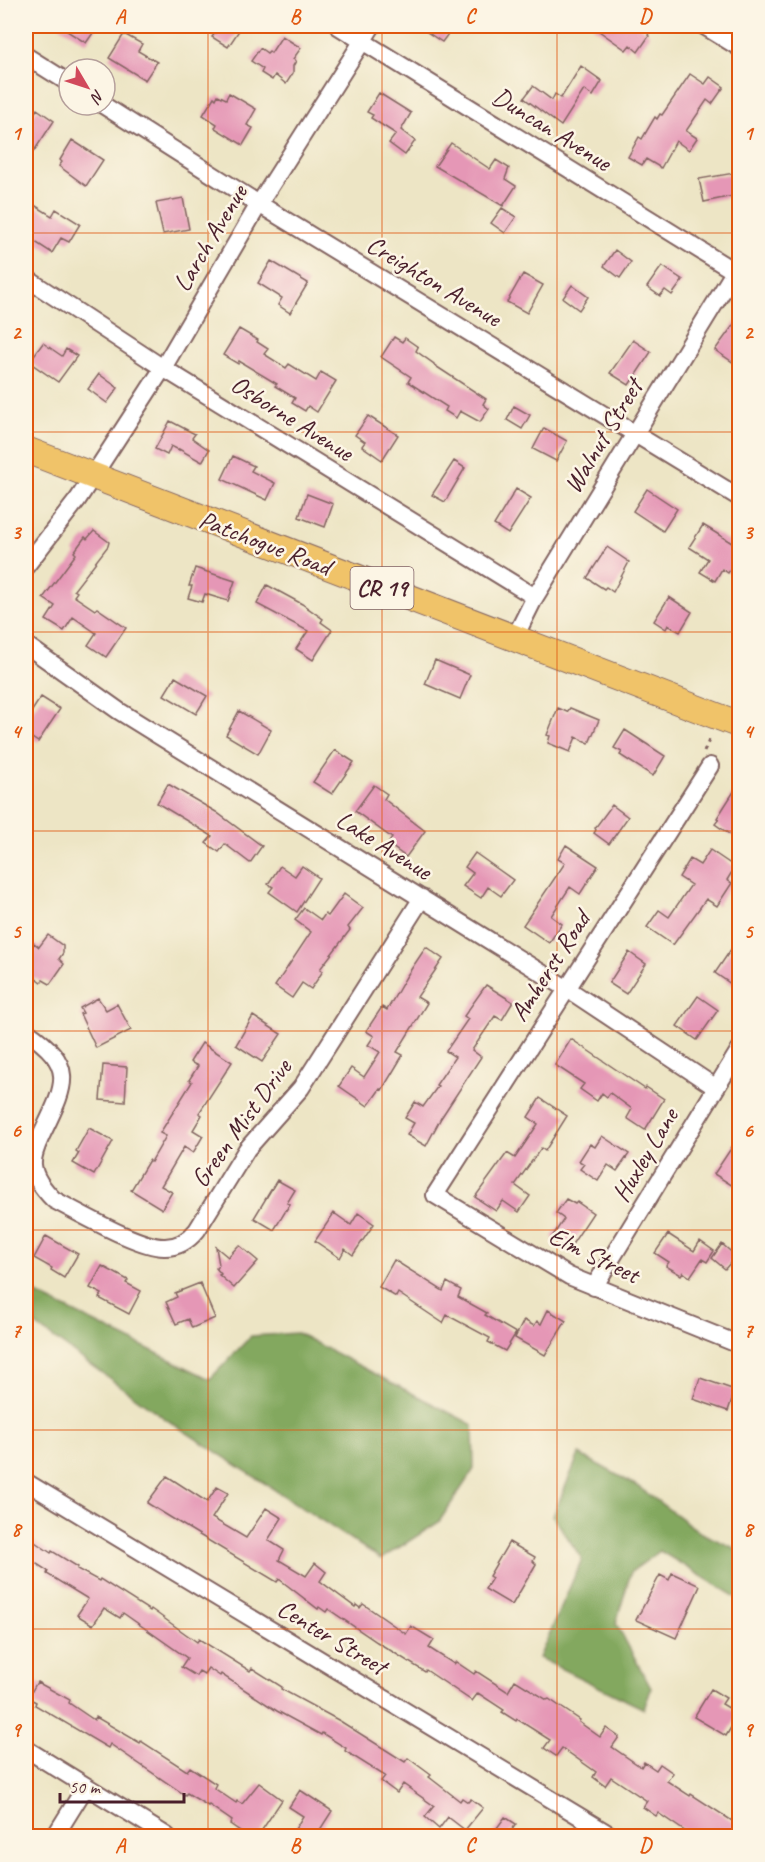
<svg xmlns="http://www.w3.org/2000/svg" width="765" height="1862" viewBox="0 0 765 1862" font-family="Caveat,sans-serif">
<style>
.forest{fill:#83a85e;stroke:#666444;stroke-width:1.5}
.building{fill:#e597b6}
.lines{fill:none;stroke-linecap:round;stroke-linejoin:round}
.minor-casing{stroke:#836461;stroke-width:20}
.primary-casing{stroke:#836461;stroke-width:28}
.path{stroke:#836461;stroke-width:3;stroke-dasharray:4.5 4.5;stroke-linecap:butt}
.minor{stroke:#fff;stroke-width:16}
.primary{stroke:#f0c369;stroke-width:26}
.grid{fill:none;stroke:#e0560e;stroke-width:1.5;stroke-opacity:0.55}
.labels{text-anchor:middle;dominant-baseline:central;stroke-width:5;stroke-linejoin:round;paint-order:stroke}
.shield{fill:#fcf5e5;stroke:#7f5f63;stroke-width:1.5}
.shield-label{font-size:24px;font-weight:bold;fill:#4a1f2b}
.street-label{font-size:26px;fill:#4a1f2b;stroke:#fcf5e5}
.neatline{fill:none;stroke:#e0560e;stroke-width:2}
.grid-label{font-size:20px;text-anchor:middle;font-weight:bold;fill:#e0560e}
</style>
<rect width="100%" height="100%" fill="#fcf5e5"/>
<filter id="ink" filterUnits="userSpaceOnUse"><feTurbulence type="fractalNoise" baseFrequency=".0167" numOctaves="2"/><feDisplacementMap in="SourceGraphic" scale="12" xChannelSelector="R" yChannelSelector="G"/><feConvolveMatrix kernelMatrix="1 2 1 2 8 2 1 2 1" color-interpolation-filters="sRGB"/></filter>
<filter id="wash" filterUnits="userSpaceOnUse"><feTurbulence type="fractalNoise" baseFrequency=".008" numOctaves="4" result="noise"/><feDisplacementMap in="SourceGraphic" scale="24" xChannelSelector="R" yChannelSelector="G"/><feGaussianBlur stdDeviation="1.35" result="paint"/><feColorMatrix in="noise" values="0 0 0 0 0 0 0 0 0 0 0 0 0 0 0 0 0 1.4 0 .05"/><feComposite in="paint" operator="in"/></filter>
<g filter="url(#wash)">
<rect width="100%" height="100%" fill="#ede5c5"/>
<!-- forest -->
<path class="forest" d="M26,1289l184,90 41,-43 46,-3 176,92 1,44 -35,53 -58,37 -214,-139 -141,-102z
M579,1454l58,32 64,47 36,16 2,-1v51l-79,-48 -29,21 -15,51 35,65 -7,21 -105,-51 43,-99 -29,-43z"/>
<g id="blocks">
<!-- building -->
<path class="building" d="M59,26h39l-12,17z
M220,26h22l-14,21 -16,-10z
M418,26h36l-12,16z
M592,26h47l10,7 -1,2 1,1 -11,16 -8,-7 -4,5z
M124,34l18,10 -4,7 19,11 -12,18 -36,-22z
M282,36l19,12 -8,11 3,2 -3,5v7l-7,11 -11,-9 -3,5 -11,-7 2,-4 -12,-8 9,-13 7,5 2,-2 2,2z
M581,66l21,15 -9,15 -9,-6 -23,36 -37,-28 9,-12 19,14 3,-6 6,4z
M690,74l15,10 5,-7 14,10 -12,17 -5,-4 -21,31 11,7 -8,12 -13,-9 -15,27 -15,-9 -4,6 -14,-8 11,-20 3,2 13,-22 2,2 3,-5 2,1z
M229,93l27,16 -9,16 6,3 -10,17 -28,-17 2,-4 -14,-9 11,-18 2,2 2,-4 8,4z
M379,93l32,20 -10,17 14,11 -10,14 -16,-12 7,-9 -25,-16 2,-3 -6,-3z
M37,109l17,12 -20,30 -8,-5v-20z
M72,140l31,20 -17,26 -27,-20 3,-4 -2,-2z
M451,143l39,26 6,-9 13,8 -4,11 11,7 -13,20 -68,-40z
M734,173l4,22 -34,7 -5,-23z
M183,198l6,31 -26,5 -7,-31z
M26,200l26,16 4,-7 24,15 -11,18 -8,-4 -9,15 -26,-17z
M502,208l14,9 -11,16 -14,-10z
M615,250l16,12 -11,16 -16,-12z
M271,261l37,22 -18,30 -12,-8 4,-7 -24,-15z
M662,266l21,14 -11,15 -7,-5 -5,6 -13,-9z
M523,274l20,11 -16,28 -20,-11z
M572,285l16,12 -9,13 -16,-12z
M740,316v51l-25,-17z
M239,329l19,11 -1,2 11,7 -4,5 22,14 3,-4 27,17 5,-9 15,9 -19,31 -9,-6 -3,5 -13,-8 3,-5 -20,-12 2,-2 -38,-23 -1,3 -15,-9z
M394,337l8,5 3,-4 13,9 -2,4 18,13v1l52,34 -3,5 6,5 -9,13 -20,-11 -4,7 -11,-7 2,-4 -39,-25 3,-5 -30,-20z
M633,340l18,12 -22,33 -19,-12z
M43,343l19,13 4,-7 11,7 -19,26 -29,-20z
M99,374l19,14 -11,15 -19,-14z
M514,406l16,9 -8,14 -15,-9z
M368,416l30,19 -16,25 -20,-14 3,-4 -10,-7z
M170,421l25,13 -3,4 17,12 -7,12 -23,-13v1l-8,-4 -4,9 -12,-6z
M544,428l23,13 -11,20 -23,-12z
M233,456l21,10 -3,5 24,12 -8,17 -45,-21z
M454,461l11,7 -20,34 -13,-7z
M516,489l15,9 -23,36 -14,-9z
M647,489l30,20 -14,22 -30,-20z
M307,494l26,10 -8,23 -26,-10z
M703,525l37,23v7l-12,18 -6,-4 -7,12 -15,-9 8,-13 -19,-12z
M94,531l15,11 -1,4 -34,44 3,2 -3,4 21,14 2,-2 29,20 -20,29 -18,-12 8,-12 -23,-16 -9,14 -18,-11 9,-14 -12,-8 33,-44 -2,-2 11,-15 2,2z
M607,547l22,15 -16,30 -7,-5 -2,2 -17,-11z
M195,568l40,13 -7,20 -23,-7 -3,8 -14,-4 4,-12h-3z
M267,585l35,19 21,15 -2,3 11,8 -19,30 -17,-11 12,-18 -51,-27z
M669,597l23,15 -12,20 -12,-7 -2,4 -12,-8z
M435,660l35,15 -10,24 -35,-15z
M175,677l32,19 -11,18 -32,-19z
M41,697l19,12 -22,33 -12,-8v-14z
M558,708l9,4 3,-4 29,12 -10,23 -13,-6 -6,15 -22,-9 2,-7 -3,-1z
M239,711l32,19 -13,24 -32,-19z
M625,730l40,26 -12,20 -33,-21 2,-3 -8,-4z
M335,750l19,12 -22,32 -19,-12z
M740,782v43l-8,11 -17,-12 4,-5 -2,-1z
M168,784l48,28 46,34 -12,17 -25,-19 -6,8 -13,-9 6,-7 -55,-33z
M374,785l13,9 -3,5 41,32 -19,26 -18,-13 4,-6 -37,-27z
M612,805l16,12 -19,27 -15,-11 2,-3 -1,-2z
M566,845l32,21 -18,28 -10,-7 -19,29 11,8 -13,19 -26,-18 42,-62 -7,-4z
M710,850l25,17 -8,13 5,3 -15,23 -11,-7 -33,46 -26,-18 12,-17 10,7 22,-32 -12,-8 11,-18 10,6z
M475,853l38,27 -12,16 -13,-9 -7,11 -18,-12 10,-13 -8,-6z
M280,866l15,10 7,-10 17,12 -22,34 -28,-20 4,-5 -5,-3z
M344,894l19,14 -15,19 2,3 -30,39 3,2 -12,18 -9,-6 -10,15 -17,-12 36,-54 -16,-12 9,-12 17,12 4,-6 3,2z
M48,935l15,11v7l-4,6 5,5 -14,20 -7,-4 -2,2 -7,-5 -8,13v-35l8,-12 5,4z
M740,936v42l-6,8 -19,-13z
M426,947l17,12 -26,38 10,6 -30,49 6,3 -21,35 -2,-1 -12,17 -29,-20 12,-18 13,9 16,-25 -12,-7 6,-9 -8,-5 16,-24 5,3 19,-33z
M629,952l17,12 -20,30 -17,-11z
M486,985l27,17 -11,18 -7,-4 -23,34 9,7 -40,61 -15,28 -19,-11 7,-12 -9,-5 10,-16 8,5 15,-21 -2,-1 19,-28 -9,-6 22,-32 -4,-3z
M698,996l20,14 -21,30 -20,-14z
M98,998l8,12 11,-6 14,26 -35,18 -16,-34 3,-1 -3,-5z
M253,1016l28,18 -19,28 -26,-17z
M571,1039l74,50 1,-2 18,12 -19,31 -18,-12 5,-9 -22,-16 -3,4 -5,-4 -5,8 -17,-12 4,-5 -29,-19z
M202,1043l30,19 -33,51 3,2 -9,15 10,6 -10,17 -9,-6 -23,39 11,6 -10,17 -31,-19 18,-30 2,2 15,-26 -6,-3 32,-51 -3,-2 9,-14 -8,-4z
M103,1065l24,2 -2,35 -25,-2z
M540,1098l27,18 -22,35 -4,-3 -26,37 15,11 -11,16 -16,-11 -7,10 -21,-14 32,-44 8,5 23,-34 -10,-7z
M89,1128l24,13 -19,34 -21,-12 6,-10 -3,-2z
M740,1135v40l-7,11 -19,-12z
M602,1136l27,18 -12,17 -9,-6 -10,16 -18,-12 4,-5 -5,-3 11,-17 5,3z
M277,1180l18,10 -8,13 3,1 -16,26 -20,-12z
M566,1199l9,5 2,-2 16,11 -24,36 -17,-12 12,-18 -8,-6z
M334,1213l17,12 7,-12 16,11 -21,31 -8,-6 -5,9 -25,-17z
M668,1234l26,17 6,-10 14,10 -7,11 -5,-3 -12,18 -7,-5 -2,3 -15,-9 3,-4 -14,-9z
M46,1236l32,18 -14,24 -13,-8 1,-2 -18,-10z
M722,1244l14,12 -11,13 -13,-11z
M239,1245l19,16 -24,27 -15,-13 2,-1 -5,-6 3,-3 -3,-18 12,10z
M394,1260l49,31 4,-9 14,8 -3,7 29,16 -2,2 31,18 -11,18 -17,-9 2,-4 -43,-23 -4,8 -45,-30 -2,4 -17,-10z
M102,1266l26,14 -2,3 15,8 -12,23 -30,-16 3,-4 -12,-6z
M200,1283l15,35 -23,10 -4,-9 -12,5 -10,-22 11,-5 -2,-4z
M548,1310l18,11 -21,34 -30,-17 9,-18 10,6 3,-5 4,3z
M700,1378l35,12 -7,21 -35,-12z
M167,1476l40,26 10,-15 11,6 -16,25 34,20 20,-30 16,10 -14,22 16,10 -5,10 27,16 9,-13 11,9 -6,9 35,26 1,-2 4,3 3,-4 43,30 5,-8 23,14 -5,8 25,16 2,-2 18,12 2,-3 32,21 7,-12 32,20 2,-1 31,21 -1,2 21,15 6,-9 13,9 -7,10 29,20 3,-5 12,8 4,-6 13,9 -6,8 23,15 1,-2 49,32v10h-48l-34,-23 -2,3 -13,-9 4,-6 -36,-24 -6,9 -12,-9 3,-5 -34,-24 -6,8 -12,-8 6,-8 -33,-21 -1,2 -14,-9 2,-2 -26,-17 -6,8 -46,-31 -1,2 -48,-30 -49,-33 -2,3 -7,-5 -1,2 -39,-30 -2,3 -99,-60 -31,-19z
M26,1536l25,17 1,-2 26,16 -1,2 22,12 1,-2 50,32 1,-2 46,33 2,-3 51,32 2,-3 30,19 -1,2 59,32 65,41 3,-4 23,17 -2,2 31,24 2,-3 6,4 3,-3 12,9 -18,22 -17,-13 -9,12 -14,-12 9,-11 -31,-22 -6,9 -16,-12 4,-5 -40,-25 1,-3 -24,-15 -1,2 -44,-24 -56,-37 -1,2 -12,-8 -4,6 -5,-3 -3,5 -15,-9 6,-9 -64,-45 -3,5 -16,-10 -11,17 -16,-10 11,-16 -41,-25 1,-3 -22,-14z
M509,1542l26,15 -2,4 3,3 -24,41 -27,-16 7,-11 -3,-2z
M672,1573l28,13 -24,52 -40,-18 24,-45 9,5z
M37,1682l33,18 -1,3 25,17 2,-3 44,26 1,-2 46,30 3,-4 26,17 -2,4 22,15 1,-2 5,3 17,-21 23,17 -24,36h-21l3,-5 -10,-7 2,-3 -23,-16 -1,1 -21,-13 -2,2 -75,-51 -2,4 -73,-43 1,-3 -8,-4z
M711,1689l15,9 -4,6 17,10 -13,22 -32,-19z
M300,1790l32,21 -16,25h-25l12,-20 -14,-9z
M505,1817l11,7 -8,12h-17z"/>
</g>
</g>
<g filter="url(#ink)">
<use href="#blocks" fill-opacity="0" stroke="#836461" stroke-width="1.5"/>
<g class="lines">
<!-- minor casing -->
<g class="minor-casing">
<path id="minor" d="M338,26l402,249
M704,26l36,22
M26,56l43,27
M103,105l156,99 481,294
M26,278l137,90 372,229
M26,566l52,-67 85,-131 96,-164 113,-178
M517,640l3,-13 15,-30 204,-333
M26,645l93,66 447,277 149,99
M710,766l-275,429 134,81 171,69
M26,1031c51,35 40,53 16,103 -4,9 -10,20 -9,31 1,13 12,26 21,35 26,13 85,48 111,47 13,0 24,-7 32,-17l50,-81 54,-61 121,-190
M594,1287l146,-238
M26,1482l586,354
M26,1749l141,87
M55,1836l31,-50"/>
</g>
<!-- primary casing -->
<g class="primary-casing">
<path id="primary" d="M26,450l714,275"/>
</g>
<!-- path -->
<path class="path" d="M704,752l5,-12"/>
<!-- minor -->
<use href="#minor" class="minor"/>
<!-- primary -->
<use href="#primary" class="primary"/>
</g>
</g>
<!-- grid -->
<path class="grid" d="M208,26v1810M382,26v1810M557,26v1810M26,233h714M26,432h714M26,632h714M26,831h714M26,1031h714M26,1230h714M26,1430h714M26,1629h714"/>
<g class="labels">
<!-- shield labels -->
<rect class="shield" x="350.5" y="567" width="63" height="42" rx="4.5"/>
<g class="shield-label">
<text x="382" y="588">CR 19</text>
</g>
<!-- street labels -->
<g class="street-label">
<text transform="translate(552 129) rotate(32)">Duncan Avenue</text>
<text transform="translate(210 238) rotate(-59)">Larch Avenue</text>
<text transform="translate(434 281) rotate(31)">Creighton Avenue</text>
<text transform="translate(292 418) rotate(32)">Osborne Avenue</text>
<text transform="translate(603 436) rotate(-59)">Walnut Street</text>
<text transform="translate(265 543) rotate(21)">Patchogue Road</text>
<text transform="translate(384 845) rotate(32)">Lake Avenue</text>
<text transform="translate(550 966) rotate(-57)">Amherst Road</text>
<text transform="translate(241 1123) rotate(-54)">Green Mist Drive</text>
<text transform="translate(645 1155) rotate(-59)">Huxley Lane</text>
<text transform="translate(594 1255) rotate(26)">Elm Street</text>
<text transform="translate(332 1637) rotate(31)">Center Street</text>
</g>
</g>
<!-- margin -->
<rect width="765" height="1862" fill="none" stroke="#fcf5e5" stroke-width="66"/>
<!-- north arrow -->
<g transform="translate(87 87) rotate(129)"><circle r="28" fill="#fcf5e5" stroke="#b59f9b" stroke-width="1.5"/>
<path d="M0-4.5L10 22L0 15L-10 22Z" fill="#d1495b"/>
<text y="-9" font-size="16" font-weight="bold" text-anchor="middle" fill="#4a1f2b">N</text>
</g>
<!-- scale -->
<path d="M60 1793v9h124v-9" fill="none" stroke="#4a1f2b" stroke-width="3"/>
<text x="69" y="1793" font-size="18" fill="#4a1f2b" stroke="#fcf5e5" stroke-width="4.5" paint-order="stroke">50 m</text>
<rect x="33" y="33" width="699" height="1796" class="neatline"/>
<g class="grid-label">
<text x="120" y="23">A</text>
<text x="295" y="23">B</text>
<text x="470" y="23">C</text>
<text x="645" y="23">D</text>
<text x="16" y="140">1</text>
<text x="748" y="140">1</text>
<text x="16" y="339">2</text>
<text x="748" y="339">2</text>
<text x="16" y="539">3</text>
<text x="748" y="539">3</text>
<text x="16" y="738">4</text>
<text x="748" y="738">4</text>
<text x="16" y="938">5</text>
<text x="748" y="938">5</text>
<text x="16" y="1137">6</text>
<text x="748" y="1137">6</text>
<text x="16" y="1337">7</text>
<text x="748" y="1337">7</text>
<text x="16" y="1536">8</text>
<text x="748" y="1536">8</text>
<text x="16" y="1736">9</text>
<text x="748" y="1736">9</text>
<text x="120" y="1852">A</text>
<text x="295" y="1852">B</text>
<text x="470" y="1852">C</text>
<text x="645" y="1852">D</text>
</g>
</svg>
